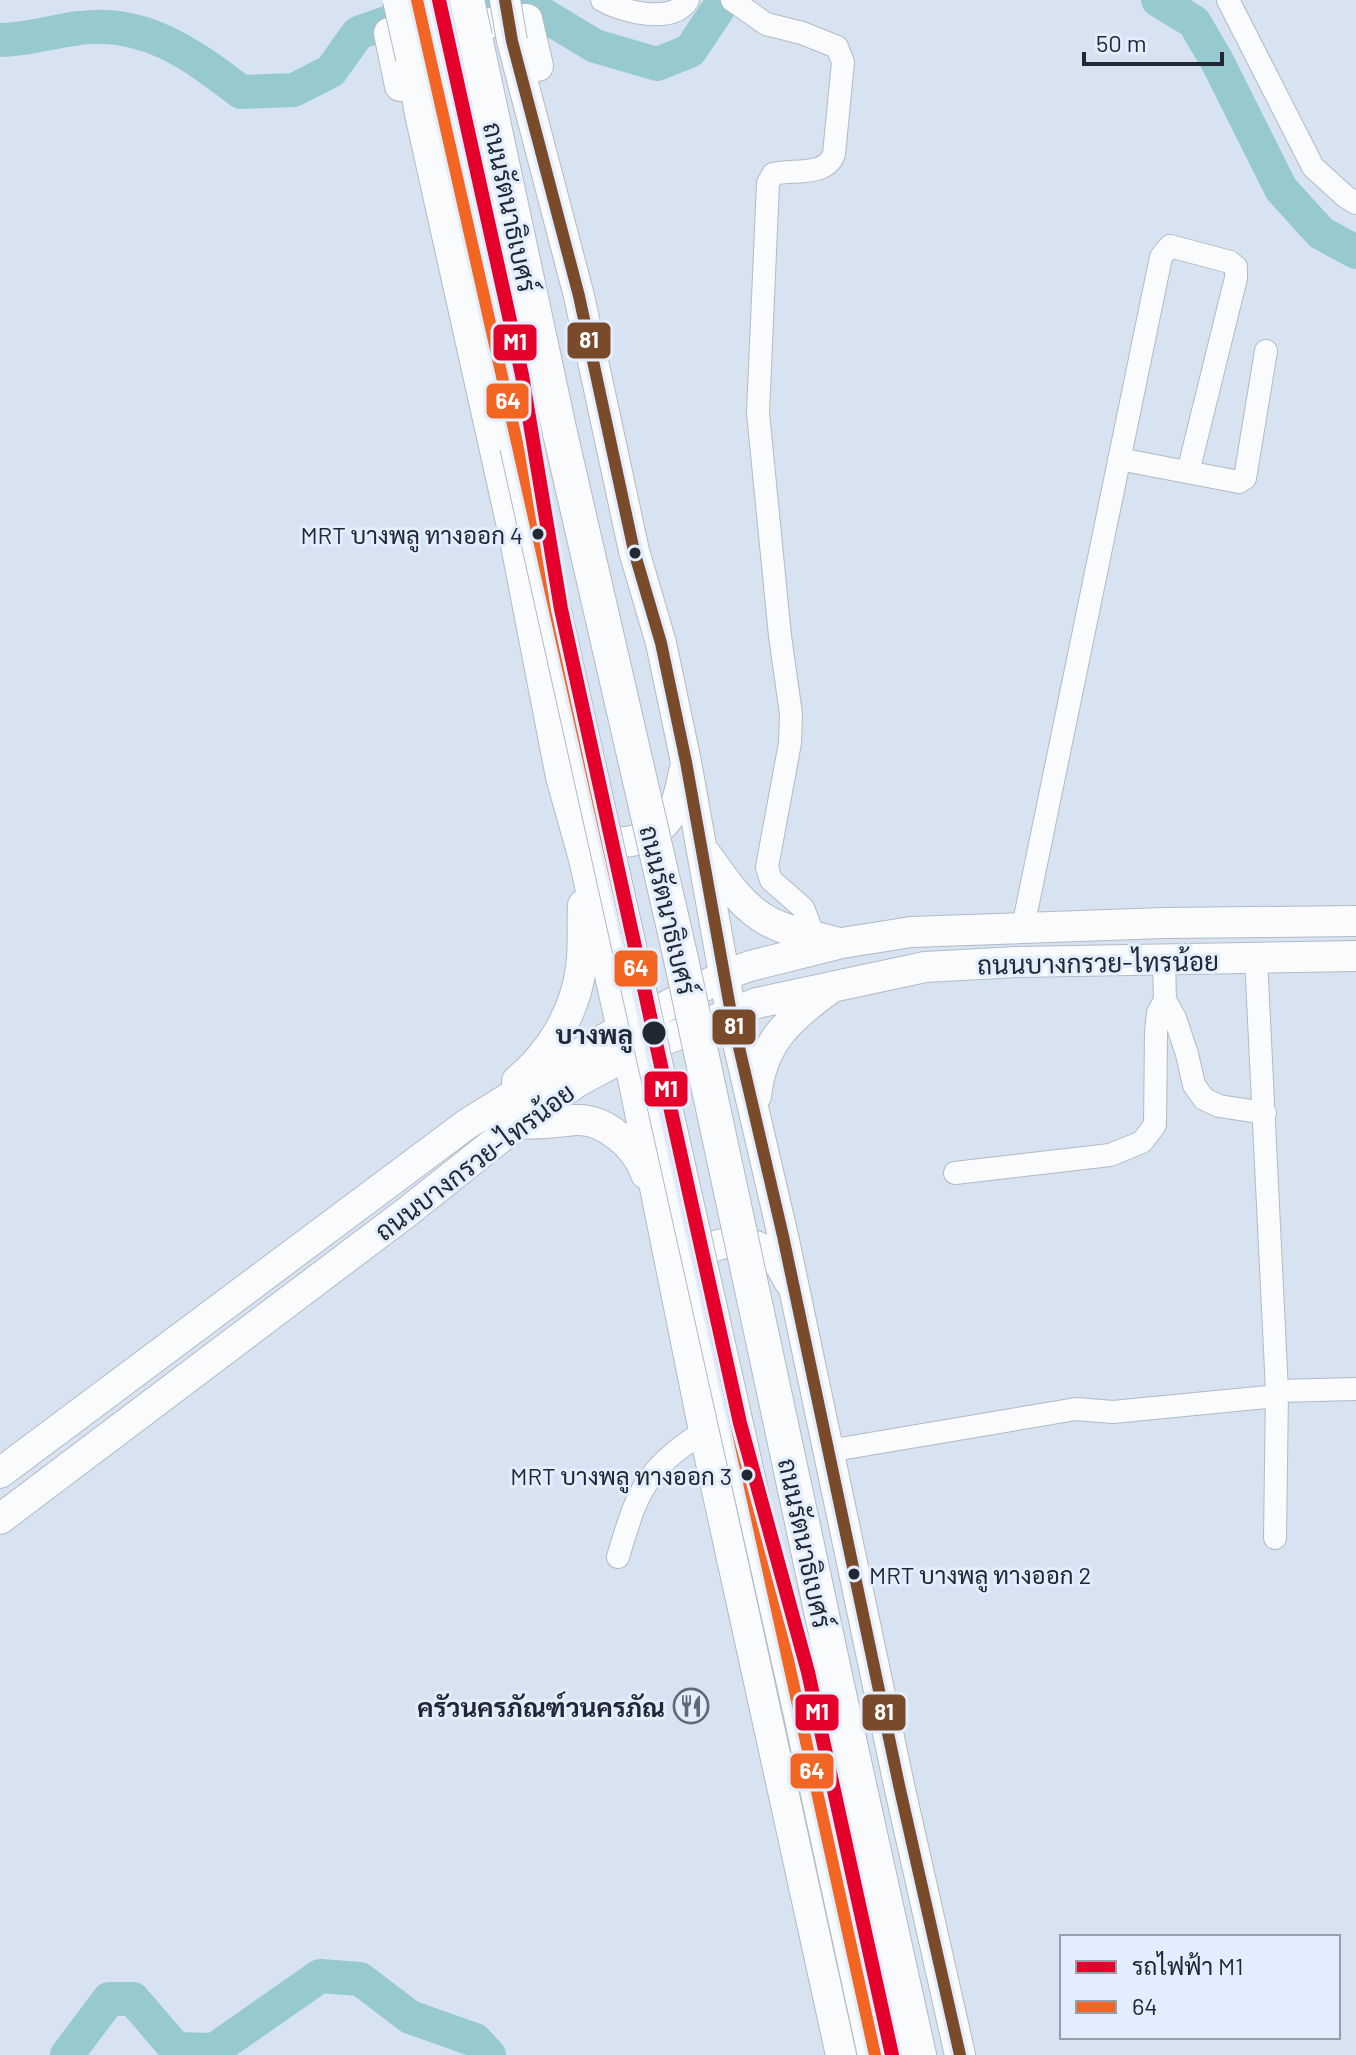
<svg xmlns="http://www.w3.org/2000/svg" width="1356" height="2055" viewBox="0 0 1356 2055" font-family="Barlow,Sarabun,sans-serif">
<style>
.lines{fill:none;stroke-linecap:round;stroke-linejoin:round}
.river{stroke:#96cace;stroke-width:34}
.street-casing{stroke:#b2bac5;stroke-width:24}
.secondary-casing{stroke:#b2bac5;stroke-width:32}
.primary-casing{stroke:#b2bac5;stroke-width:36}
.street{stroke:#f9fbfd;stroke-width:22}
.secondary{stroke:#f9fbfd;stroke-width:30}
.primary{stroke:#f9fbfd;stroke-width:34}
.secondary-bridge-casing{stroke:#b2bac5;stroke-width:32;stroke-linecap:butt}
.primary-bridge-casing{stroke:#b2bac5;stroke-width:36;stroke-linecap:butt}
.secondary-bridge{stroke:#f9fbfd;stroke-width:30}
.primary-bridge{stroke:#f9fbfd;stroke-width:34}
.bus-1-casing{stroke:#e2eefe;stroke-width:18}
.bus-2-casing{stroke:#e2eefe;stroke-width:18}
.bus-1{stroke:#f26522;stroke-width:12}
.bus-2{stroke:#7a4b2a;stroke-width:12}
.metro-1-casing{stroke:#e2eefe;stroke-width:20}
.metro-1{stroke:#e4002b;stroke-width:14}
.bus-dot{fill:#212832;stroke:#e2eefe;stroke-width:3}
.labels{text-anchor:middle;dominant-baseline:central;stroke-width:6;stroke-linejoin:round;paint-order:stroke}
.bus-label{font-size:24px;fill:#212832;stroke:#e2eefe;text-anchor:end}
.street-label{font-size:26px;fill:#212832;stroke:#e2eefe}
.stop-label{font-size:26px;font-weight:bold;fill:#212832;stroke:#e2eefe;text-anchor:end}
.poi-label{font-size:26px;font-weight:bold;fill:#212832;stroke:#e2eefe;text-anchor:end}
.line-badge{stroke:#e2eefe;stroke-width:3}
.badge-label{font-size:22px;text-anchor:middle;font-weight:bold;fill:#fff}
</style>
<rect width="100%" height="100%" fill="#d8e3f2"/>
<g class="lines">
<!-- river -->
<path class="river" d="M1158,0l36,22 23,39 64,128 40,44 35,19
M0,40c26,0 54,-9 80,-12 64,-9 113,27 161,64l53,-2 37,-19 27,-38 94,-33 85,11 58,35 62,18 33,-13 34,-51
M67,2055l42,-56h24l43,50 38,1 106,-74 40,3 50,38 65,23 14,15"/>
<!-- street casing -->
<g class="street-casing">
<path id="street" d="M602,0c21,12 70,25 86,0
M732,0l34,24 36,9 35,14 6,15 -9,92c-8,23 -39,15 -61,20l-5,9 -10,230 22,223 11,78 -1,29 -23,124 4,13 32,28 11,28
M1228,0l85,167 33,30 10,6
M1119,459l120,23 6,-4 21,-127
M1023,927l138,-670 9,-11 60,16 6,5v11l-48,194
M1256,958l21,433 -2,147
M1164,960l1,40 10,18 12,36 7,31 10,14 15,7 46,7
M955,1173l155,-18 32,-13 13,-17 1,-93 2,-19 7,-13
M1277,1391l79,-2
M828,1451l248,-42 37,3 164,-16
M618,1557c20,-67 26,-86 86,-126"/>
</g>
<!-- secondary casing -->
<g class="secondary-casing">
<path id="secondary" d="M512,41l67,255 55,255 27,92 25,119 45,251 52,223 116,549 61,270
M411,58l9,56 95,426 46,237 23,82 50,224 70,348 137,624
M400,86l-11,-53 138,-14 11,47
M588,832c24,17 59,12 78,-11 12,-14 15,-36 19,-53
M705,853c18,24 35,53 63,68 21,12 48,15 71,22
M517,1081c34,-28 58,-69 64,-113 3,-20 1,-43 2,-63
M756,1096c6,-52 30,-75 71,-105
M519,1123c20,2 36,-1 56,-3 30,-2 62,27 71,54
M687,1272c13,-33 64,-40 88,-13 6,6 10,15 14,22
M0,1473l467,-349 130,-81 128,-68 25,-9 92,-23 69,-11 253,-9 192,-2
M0,1519l407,-307 112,-89 58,-41 50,-27 130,-52 168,-36 91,-5 340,-6"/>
</g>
<!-- primary casing -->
<g class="primary-casing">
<path id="primary" d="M475,37l85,396
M427,49l90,397
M839,1694l80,361
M799,1706l76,349"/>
</g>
<!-- street -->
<use href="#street" class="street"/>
<!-- secondary -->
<use href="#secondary" class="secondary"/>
<!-- primary -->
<use href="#primary" class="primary"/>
<!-- secondary-bridge casing -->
<g class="secondary-bridge-casing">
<path id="secondary-bridge" d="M398,0l13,58
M505,0l7,41"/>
</g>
<!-- primary-bridge casing -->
<g class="primary-bridge-casing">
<path id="primary-bridge" d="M417,0l10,49
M467,0l8,37
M560,433l121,526 158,735
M517,446l282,1260"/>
</g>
<!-- secondary-bridge -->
<use href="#secondary-bridge" class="secondary-bridge"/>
<!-- primary-bridge -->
<use href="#primary-bridge" class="primary-bridge"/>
<!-- bus-1 casing -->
<g class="bus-1-casing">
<path id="bus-1" d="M417,0l220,974 238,1081"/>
</g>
<!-- bus-2 casing -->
<g class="bus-2-casing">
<path id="bus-2" d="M505,0l7,41 67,255 55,255 27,92 25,119 45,251 52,223 116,549 61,270"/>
</g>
<!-- bus-1 -->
<use href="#bus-1" class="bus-1"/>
<!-- bus-2 -->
<use href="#bus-2" class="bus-2"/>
<!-- metro-1 casing -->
<g class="metro-1-casing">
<path id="metro-1" d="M439,0l83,375 39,234 93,425 86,389 68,249 84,383"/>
</g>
<!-- metro-1 -->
<use href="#metro-1" class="metro-1"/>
</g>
<!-- icons -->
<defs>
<g id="restaurant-ring" transform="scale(1.8)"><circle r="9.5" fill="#e2eefe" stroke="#616975" stroke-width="1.5"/><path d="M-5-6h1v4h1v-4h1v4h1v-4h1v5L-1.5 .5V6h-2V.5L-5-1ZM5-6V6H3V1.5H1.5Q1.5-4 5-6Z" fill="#616975"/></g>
</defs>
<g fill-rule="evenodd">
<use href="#restaurant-ring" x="691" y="1706"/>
</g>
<!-- markers -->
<g class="bus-dot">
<circle cx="538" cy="534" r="7"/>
<circle cx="635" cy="553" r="7"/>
<circle cx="654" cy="1033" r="13"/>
<circle cx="747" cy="1475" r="7"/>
<circle cx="854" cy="1574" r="7"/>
</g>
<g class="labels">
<!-- bus labels -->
<g class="bus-label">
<text x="523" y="534">MRT บางพลู ทางออก 4</text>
<text x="732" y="1475">MRT บางพลู ทางออก 3</text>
<text x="869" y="1574" text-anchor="start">MRT บางพลู ทางออก 2</text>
</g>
<!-- street labels -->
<g class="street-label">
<text transform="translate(511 207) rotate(78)">ถนนรัตนาธิเบศร์</text>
<text transform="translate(669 910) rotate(77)">ถนนรัตนาธิเบศร์</text>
<text transform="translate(1098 962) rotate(-1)">ถนนบางกรวย-ไทรน้อย</text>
<text transform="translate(474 1161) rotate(-37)">ถนนบางกรวย-ไทรน้อย</text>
<text transform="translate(806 1543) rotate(78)">ถนนรัตนาธิเบศร์</text>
</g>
<!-- stop labels -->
<g class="stop-label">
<text x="633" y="1033">บางพลู</text>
</g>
<!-- poi labels -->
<g class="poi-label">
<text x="665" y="1706">ครัวนครภัณฑ์วนครภัณ</text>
</g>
</g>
<g class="line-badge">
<rect x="566" y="321" width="46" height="39" rx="8" fill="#7a4b2a"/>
<rect x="492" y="323" width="46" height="39" rx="8" fill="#e4002b"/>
<rect x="485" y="382" width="45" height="38" rx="8" fill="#f26522"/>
<rect x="613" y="949" width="46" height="39" rx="8" fill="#f26522"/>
<rect x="711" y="1008" width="46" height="38" rx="8" fill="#7a4b2a"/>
<rect x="643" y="1070" width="46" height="38" rx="8" fill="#e4002b"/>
<rect x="794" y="1693" width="46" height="39" rx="8" fill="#e4002b"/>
<rect x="861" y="1693" width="46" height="39" rx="8" fill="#7a4b2a"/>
<rect x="789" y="1752" width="46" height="38" rx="8" fill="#f26522"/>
</g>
<g class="badge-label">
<text x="589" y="348">81</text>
<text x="515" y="350">M1</text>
<text x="508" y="409">64</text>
<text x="636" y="976">64</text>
<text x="734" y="1034">81</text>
<text x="666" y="1097">M1</text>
<text x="817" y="1720">M1</text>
<text x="884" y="1720">81</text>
<text x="812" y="1779">64</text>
</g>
<!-- legend -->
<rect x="1060" y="1935" width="280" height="104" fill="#e2eefe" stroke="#959fac" stroke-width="2"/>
<rect x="1076" y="1961" width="40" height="12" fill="#e4002b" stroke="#959fac" stroke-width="2"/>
<text x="1132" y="1975" font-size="24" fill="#212832">รถไฟฟ้า M1</text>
<rect x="1076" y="2001" width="40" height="12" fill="#f26522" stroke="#959fac" stroke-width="2"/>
<text x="1132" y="2015" font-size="24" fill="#212832">64</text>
<!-- scale -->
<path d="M1084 52v12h138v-12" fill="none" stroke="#212832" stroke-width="4"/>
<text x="1096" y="52" font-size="24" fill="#212832" stroke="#e2eefe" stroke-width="6" paint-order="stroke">50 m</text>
</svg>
